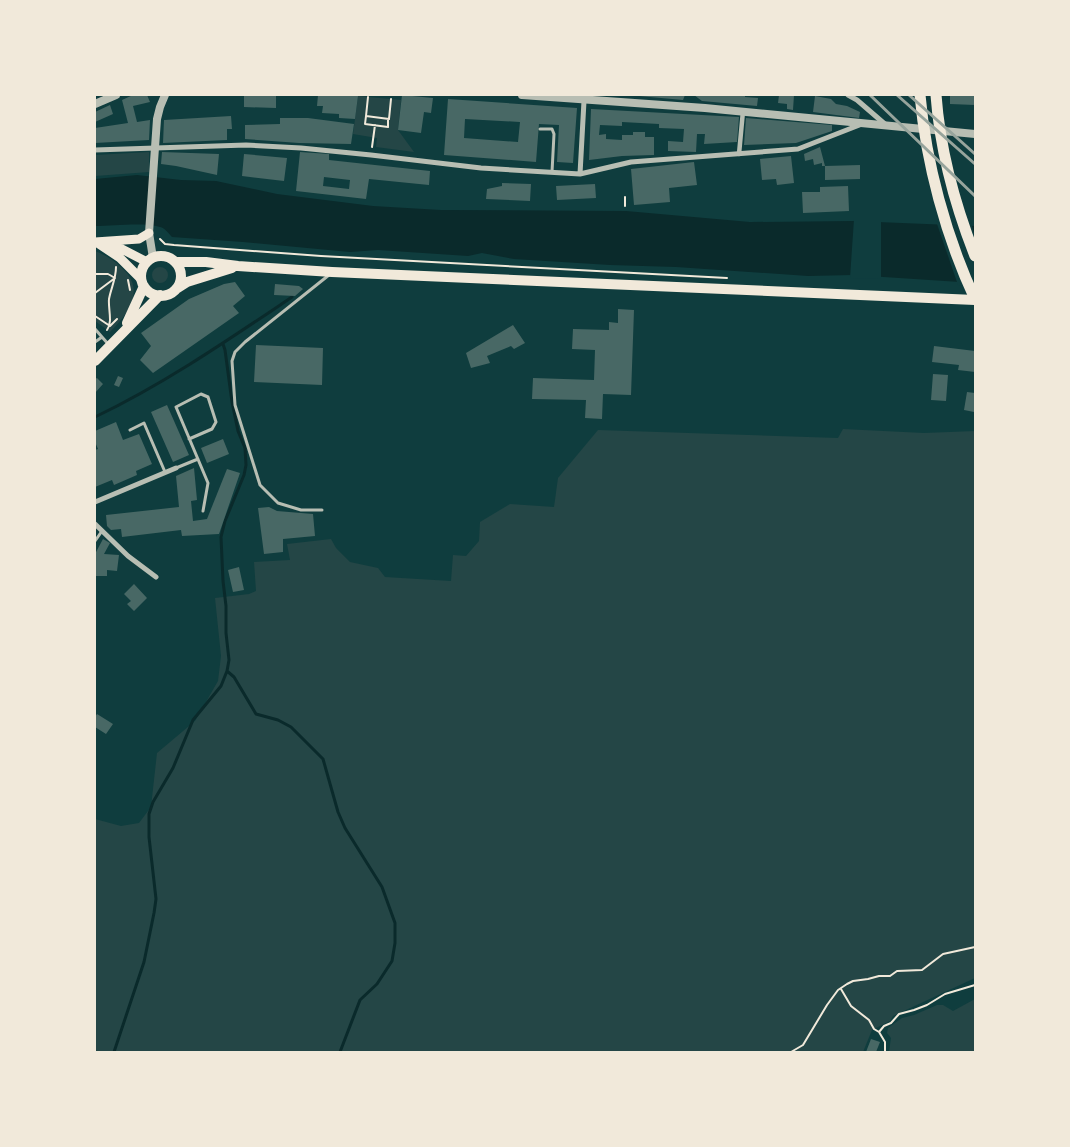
<svg xmlns="http://www.w3.org/2000/svg" width="1070" height="1147" viewBox="0 0 1070 1147" font-family="'Asap Condensed',sans-serif">
<style>
.green{fill:#244646}
.water{fill:#0a2a2b}
.pier{fill:#0f3d3e}
.lines{fill:none;stroke-linecap:round;stroke-linejoin:round}
.stream{stroke:#0a2a2b;stroke-width:3}
.building{fill:#486865;fill-rule:evenodd}
.path{stroke:#f1e9da;stroke-width:2}
.service{stroke:#b8beb3;stroke-width:3}
.pedestrian{stroke:#b8beb3;stroke-width:4.5}
.minor{stroke:#b8beb3;stroke-width:5}
.tertiary{stroke:#b8beb3;stroke-width:8}
.secondary{stroke:#f1e9da;stroke-width:9}
.primary{stroke:#f1e9da;stroke-width:10}
.motorway{stroke:#f1e9da;stroke-width:11}
.rail{stroke:#97a49c;stroke-width:3}
</style>
<rect width="100%" height="100%" fill="#0f3d3e"/>
<!-- green -->
<path class="green" d="M358,96l43,4 -3,30 16,22 -38,-5 1,-9 -24,-4z
M149,152v20l-54,4v-21z
M95,251c10,4 19,9 27,17 24,22 7,45 -12,64l-15,-11z
M152 275a8 8 0 1 1 16 0a8 8 0 1 1-16 0Z
M843,429l81,4 51,-2v547l-82,38 -3,5 -18,9 -9,22h-768v-233l26,7 18,-3 12,-16 6,-54 38,-32 23,-40 3,-25 -6,-58 34,-4 7,-3 -2,-29 36,-2 -3,-16 44,-5 5,9 14,14 28,6 7,9 66,4 2,-26 13,1 13,-15 1,-19 30,-18 44,3 4,-29 40,-48 240,8z
M975,999v53h-86l2,-14 -4,-5 1,-5 14,-10 12,-3 23,-10h6l10,6z"/>
<!-- water -->
<path class="water" d="M137,175l44,5 35,1 61,13 96,12 68,4 185,1 124,11 103,-1 122,5v57l-122,-8 -45,1 -132,-9 -66,-2 -96,-6 -32,-6 -14,3 -90,-6 -28,2 -107,-10 -71,-5c-3,-3 -7,-9 -12,-10 -16,-5 -47,-1 -65,-1v-47z"/>
<!-- pier -->
<path class="pier" d="M854,219h27v60l-31,-1z
M936,221l35,2 4,13v50l-17,-1z"/>
<g class="lines">
<!-- stream -->
<path class="stream" d="M95,417c69,-33 133,-77 197,-120
M227,671l7,6 22,37 22,6 13,7 32,32 15,53 7,16 37,59 13,36v20l-3,18 -15,23 -17,16 -20,52
M114,1052l30,-90 10,-49 2,-14 -7,-62v-23l4,-12 20,-34 20,-48 28,-34 6,-15 2,-11 -3,-27v-27l-3,-25 -2,-44 4,-16 19,-46 2,-10 -1,-17 -7,-17 -6,-29 -7,-52 -2,-6"/>
</g>
<!-- building -->
<path class="building" d="M133,95h14l3,7 -17,4 4,16 13,-2 -1,20 -54,3v-15l33,-5 -6,-23z
M244,95h32v13l-32,-1z
M318,95l40,1 -3,23 -16,-1v-4l-17,-1 1,-7h-6z
M402,95l31,3 -2,15 -7,-1 -3,21 -23,-3z
M639,95h46l-2,5 -44,-4z
M694,95h51v2l13,1 -1,8 -55,-5z
M779,95h15l-1,15 -6,-1v-5l-9,-1z
M950,95h25v10l-25,-1z
M815,96l16,3 5,5 11,2 13,6 -1,6 -46,-6z
M448,99l129,9 -4,55 -16,-1 2,-37 -20,-1 -3,38 -92,-7zM465,119l55,3 -2,20 -54,-4z
M110,105l3,9 -18,8v-10z
M591,109l148,8 -2,25 -33,2 1,-10h-8l-1,18 -28,-1v-10l15,1 1,-13 -25,-1v-4l-37,-2v4l-22,-1 -1,10 7,-1v5l16,1v-5h11v-3h12v5h9v18l-32,1 -33,4z
M231,116l1,13h-5v11l-64,3 1,-23z
M280,118h28l46,6 -3,20 -52,-1 -54,-4v-14l35,-1z
M746,118l86,7v6l-36,12 -52,2z
M820,147l5,19 35,-1v14l-35,1v-14h-3v-3l-8,2 -1,-6 -8,2 -1,-7z
M162,152l57,2 -2,21 -41,-9 -15,-2z
M300,152l29,2v6l101,11 -1,14 -60,-6 -3,20 -70,-8zM324,177l26,3 -1,9 -26,-3z
M244,154l43,4 -3,23 -42,-5z
M791,156l3,27 -17,2 -1,-6 -14,1 -2,-21z
M694,162l3,23 -28,3 1,14 -36,3 -3,-36z
M502,183l29,1 -1,17 -44,-2 1,-10 15,-3z
M595,184l1,14 -39,2 -1,-14z
M848,186l1,25 -46,2 -1,-21h18v-5z
M235,282l10,14 -12,10 6,7 -86,60 -13,-13 11,-14 -10,-13 48,-34 35,-15z
M275,284l24,2 4,3 -8,7 -21,-1z
M618,309l16,1 -3,85 -28,-1 -1,25 -17,-1 1,-18 -54,-1 1,-21 61,2 1,-30 -23,-1 1,-20 36,1v-8l9,1z
M513,325l12,18 -11,6 -3,-3 -24,10 3,7 -19,5 -5,-15z
M256,345l67,3 -1,37 -68,-3z
M934,346l41,5v21l-17,-2 1,-5 -27,-3z
M933,374l15,1 -2,26 -15,-1z
M118,376l5,2 -4,9 -5,-2z
M97,378l6,6 -8,9v-14z
M967,392l8,1 -1,19 -10,-2z
M167,405l22,50 -16,7 -22,-50z
M116,422l7,18 16,-6 13,30 -16,7 1,4 -23,10 -2,-5 -17,7v-37l3,-1 -3,-7v-11z
M223,439l6,15 -22,9 -6,-15z
M194,468l3,32 -6,1 2,20 14,-2 20,-50 13,4 -21,61 -37,2 -1,-6 -59,7 -1,-8 -10,1 -4,-4 -1,-11 73,-8 -3,-31z
M269,507l8,4 36,3 2,22 -32,3v13l-19,2 -6,-46z
M103,539l7,4 -6,11 15,1 -2,16 -10,-1v6h-12v-22z
M239,567l5,23 -11,2 -5,-22z
M134,584l13,14 -13,13 -7,-7 4,-3 -7,-7z
M97,714l16,10 -7,10 -11,-7v-10z
M871,1039l9,3 -4,10h-10z"/>
<g class="lines">
<!-- path -->
<path class="path" d="M368,97l-2,19 23,3 2,-20
M366,116l-1,8 23,3v-7
M372,147l3,-22
M625,197v9
M160,239l5,5 9,1 147,11 406,22
M95,274h13l7,4 -20,15
M128,280l2,10
M95,316l15,10 7,-7
M107,330c6,-8 1,-21 2,-31 2,-11 7,-20 7,-32
M841,989l10,17 18,14 5,9 5,3
M791,1052l12,-7 24,-40 11,-15 9,-6 6,-3 15,-2 11,-3h11l7,-5 25,-1 21,-16 32,-7
M885,1052v-10l-6,-10 5,-6 7,-3 8,-9 15,-4 13,-5 18,-11 30,-9"/>
<!-- service -->
<path class="service" d="M540,129h12l2,5 -2,38
M95,329l14,16
M95,342l7,-5
M130,430l14,-7 21,49
M189,439l23,-10 4,-7 -8,-25 -7,-3 -25,13 32,76 -5,28
M176,468l22,-9
M322,510h-21l-23,-7 -18,-18 -25,-80 -3,-44 3,-9 10,-10 84,-67
M95,541l7,-10"/>
<!-- pedestrian -->
<path class="pedestrian" d="M739,154l4,-43"/>
<!-- minor -->
<path class="minor" d="M848,95l9,5 29,25
M95,150l151,-5 55,3 70,7 110,13 99,6 51,-12 167,-13 64,-25
M580,174l4,-73
M95,502l81,-34
M95,524l33,32 28,21"/>
<!-- tertiary -->
<path class="tertiary" d="M522,95l183,13 270,26
M95,104l21,-9
M153,258l-4,-25 8,-114 3,-12 5,-12"/>
<!-- secondary -->
<path class="secondary" d="M95,242l44,-3 10,-6
M96,242l24,16 21,21
M106,243l10,3 31,16"/>
<!-- primary -->
<path class="primary" d="M141 276a20 20 0 1 1 40 0a20 20 0 1 1-40 0Z
M175,262h31l32,4 94,6 643,28
M176,289l11,-7 45,-14
M127,323l17,-37
M95,361l65,-66"/>
<!-- motorway -->
<path class="motorway" d="M920,95c6,68 26,142 55,204
M936,95c4,55 19,110 39,161"/>
<!-- rail -->
<path class="rail" d="M870,95l105,101
M897,95l78,69
M909,95l66,59"/>
</g>
<!-- border -->
<rect width="1070" height="1147" fill="none" stroke="#f1e9da" stroke-width="192"/>
</svg>
